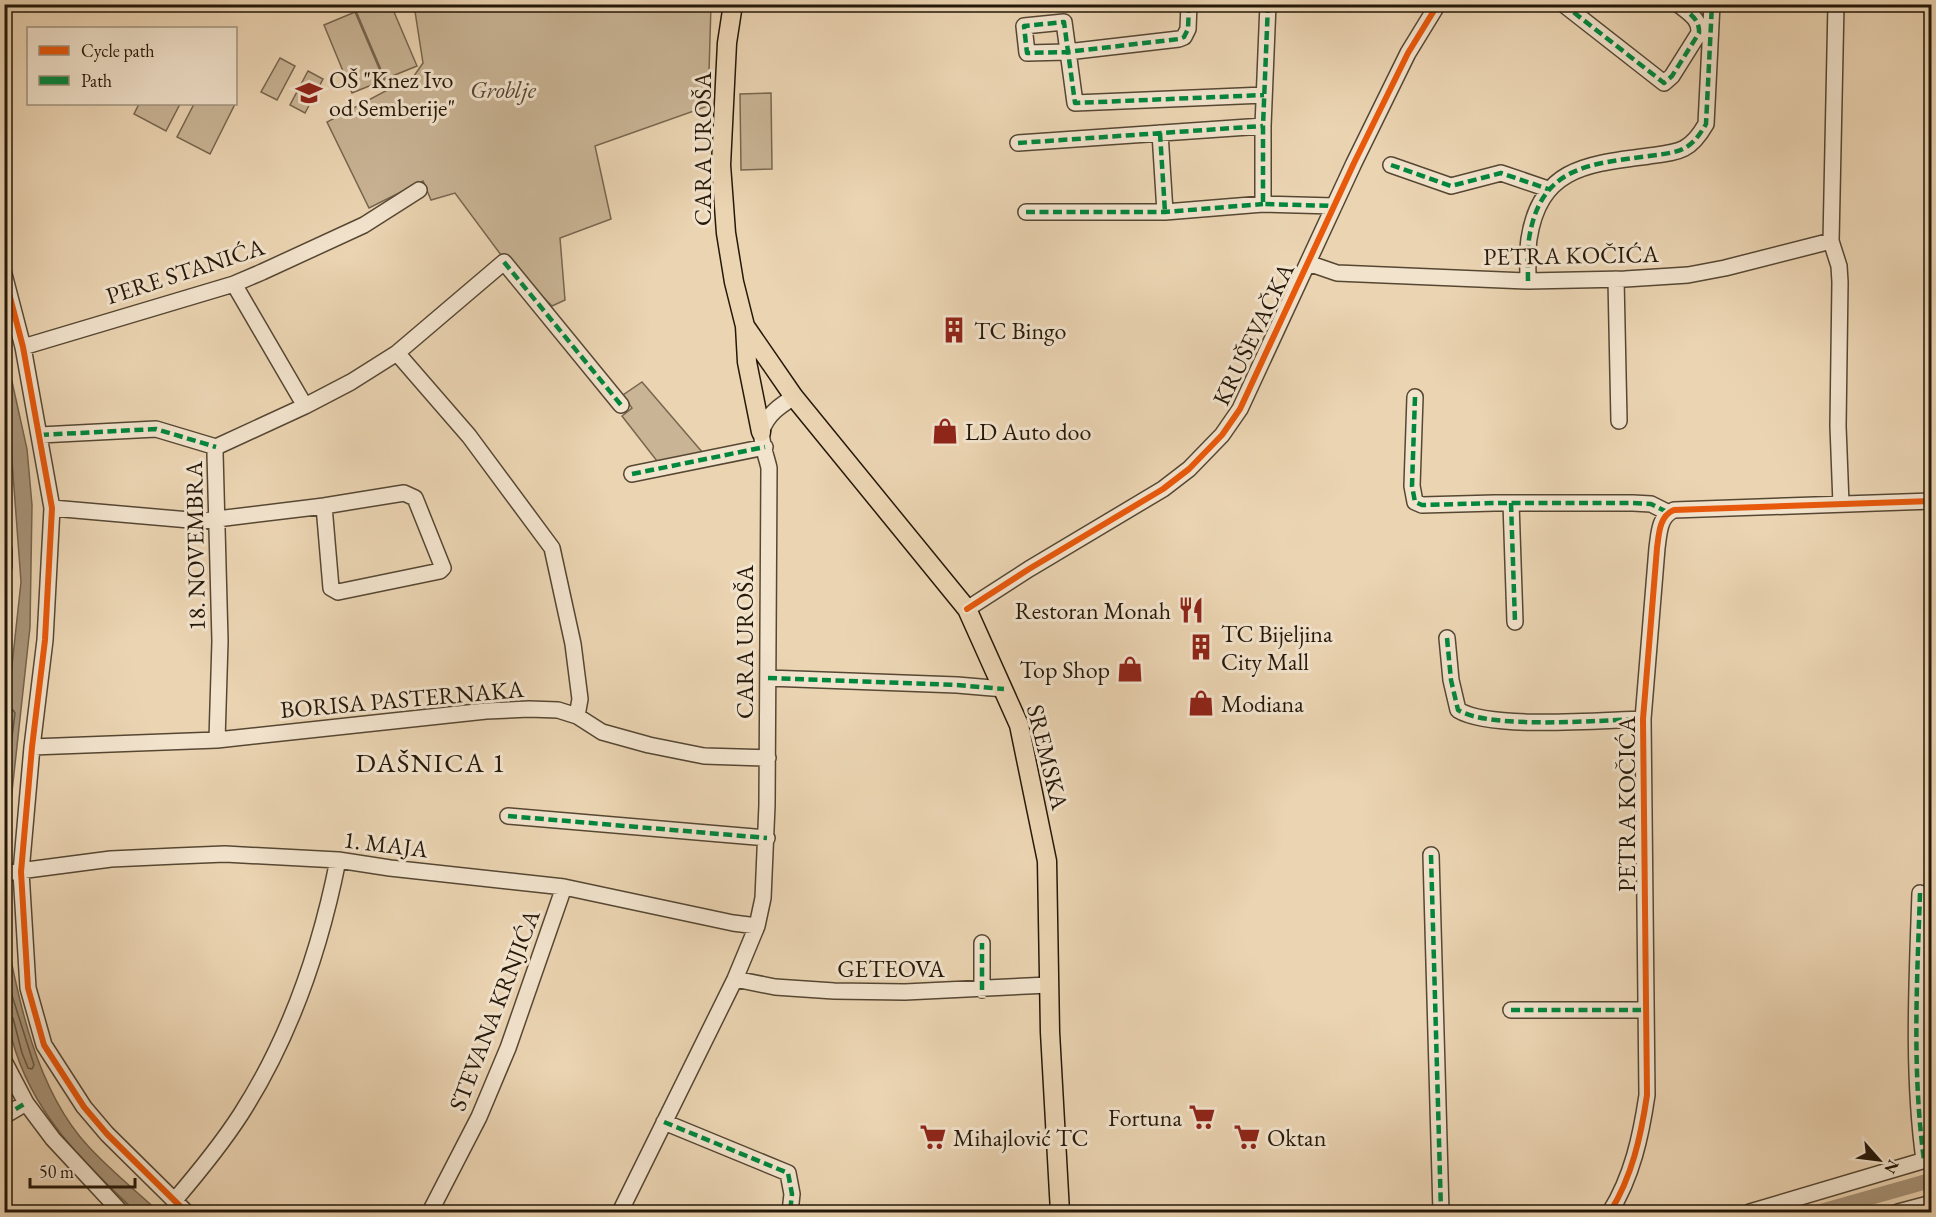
<svg xmlns="http://www.w3.org/2000/svg" width="1936" height="1217" viewBox="0 0 1936 1217" font-family="'EB Garamond',serif">
<style>
.green{fill:#c9b495;stroke:#77664f;stroke-width:1.5}
.water{fill:#a89479;stroke:#74624c;stroke-width:1.5}
.lines{fill:none;stroke-linecap:round;stroke-linejoin:round}
.shore{stroke:#665641;stroke-width:1.5}
.canal{stroke:#a89479;stroke-width:15}
.minor-casing{stroke:#564733;stroke-width:18}
.major-casing{stroke:#251809;stroke-width:21}
.minor{stroke:#f2e3cd;stroke-width:15}
.major{stroke:#ebd4b2;stroke-width:18}
.quiet{stroke:#00873e;stroke-width:4.5;stroke-dasharray:9 4.5;stroke-linecap:butt}
.cycleway-casing{stroke:#f2e3cd;stroke-width:10}
.cycleway{stroke:#e8590c;stroke-width:6}
.labels{text-anchor:middle;dominant-baseline:central;stroke-width:6;stroke-linejoin:round;paint-order:stroke}
.poi-label{font-size:24px;fill:#251809;stroke:#f2e3cd;text-anchor:start}
.park-label{font-size:24px;font-style:italic;fill:#564733;stroke:#f2e3cd}
.street-label{font-size:24px;fill:#251809;stroke:#f2e3cd}
.quarter-label{font-size:27px;letter-spacing:1.5px;fill:#251809;stroke:#f2e3cd}
</style>
<rect width="100%" height="100%" fill="#ebd4b2"/>
<filter id="stains"><feTurbulence type="fractalNoise" baseFrequency=".00333" numOctaves="4"/><feColorMatrix values="0 0 0 0 .2 0 0 0 0 .09 0 0 0 0 .02 0 0 0 .5 -.17"/></filter>
<radialGradient id="worn" r=".72"><stop offset=".6" stop-color="#630" stop-opacity="0"/><stop offset="1" stop-color="#630" stop-opacity=".3"/></radialGradient>
<!-- green -->
<path class="green" d="M372,5h19l26,61 -32,13 -29,-68z
M414,5h297l-3,101 -113,40 16,73 -51,19 5,62 -13,6 -51,-51 -46,-62 -24,7 -8,-19 -54,27 -42,-86 87,-46 9,-13z
M355,12l29,68 -32,13 -28,-68z
M280,58l15,8 -18,34 -16,-8z
M308,71l15,8 -18,34 -15,-8z
M771,93l1,76 -31,1 -1,-76z
M139,104h41l-14,27 -32,-17z
M194,104h41l-25,50 -33,-17z
M642,382l61,71 -46,8 -35,-45 10,-8 -9,-13z"/>
<!-- water -->
<path class="water" d="M5,350l22,99 5,56 -2,122 -25,229v-126l16,-148 -12,-162 -4,-17z
M4,925c14,74 32,165 84,221 22,24 48,45 71,66h-23c-53,-50 -105,-100 -124,-173 -2,-10 -7,-21 -7,-31 -3,-27 0,-55 -1,-83z"/>
<g class="lines">
<!-- shore -->
<path class="shore" d="M4,712l9,-2 2,3 -11,90
M4,959l5,27 25,79 -2,4 -4,-1 -6,-15 -9,-35 -9,-4"/>
<!-- canal -->
<path class="canal" d="M1819,1212l113,-32"/>
<!-- minor casing -->
<g class="minor-casing">
<path id="minor" d="M1189,4l-1,25 -4,8 -5,2 -112,13 -40,1 -3,-27 40,-4 11,81 189,-8
M1268,4l-5,122v78l71,2
M1563,4l101,79 8,-7 27,-43c1,-15 -11,-20 -21,-29
M1836,4l-5,237 8,25 1,16 -2,144 3,78
M1160,133l5,79
M1018,143l245,-17
M1391,165l60,21 50,-13 47,16
M1026,212h139l98,-8
M1308,263l29,10 191,8 97,-2 63,-4 37,-7 106,-27
M4,274l19,73 29,161 -7,132 -13,107 -11,125 7,116 16,57 40,62 23,27 79,78
M1616,279l3,142
M1528,281c0,-14 -1,-28 1,-42 11,-72 59,-75 120,-83 30,-4 41,-4 57,-32l6,-120
M234,284l71,122
M23,347l211,-63 28,-12 102,-47 55,-35
M397,353l107,-91 117,143
M1415,397l-3,89 3,16 7,3 73,-2h138l18,1 16,8
M40,435l116,-6 60,18
M632,474l133,-27
M1511,503l4,119
M52,508l149,13 16,-2 107,-13 6,-1 74,-12 11,5 28,70 -3,3 -102,21 -7,-4 -7,-82
M4,550v17
M967,609l62,-40 134,-80 26,-20 33,-34 18,-26 114,-246 54,-110 30,-49
M1447,638l4,42 7,30c33,20 142,10 185,9
M768,678l189,7 47,4
M217,740l3,-99 -5,-188 1,-6 89,-41 46,-24 46,-29 72,83 83,112 21,96 7,55 -3,17
M32,747l185,-7 269,-29 43,-2 29,1 19,6 25,16 47,13 55,11 64,2
M508,816l259,22
M1431,855l10,357
M4,873l107,-14 65,-3 49,-2 113,6 52,8 174,19 169,36 24,3
M1920,893c-3,89 -8,179 4,267
M735,979l40,8 59,4 71,1 144,-7
M982,990v-47
M1511,1010h134
M4,1061l22,42 27,36 68,73
M4,1116l22,-13
M664,1122l124,51 4,21 -2,18
M174,1201c24,-28 47,-56 67,-87 50,-78 79,-163 97,-254
M430,1212l49,-95 29,-69 56,-161
M620,1212l115,-233 22,-53 6,-28 4,-93 2,-337c-2,-10 -9,-27 -7,-37 4,-16 19,-26 32,-34
M1610,1212c22,-35 31,-76 37,-117l-4,-376 14,-171c2,-14 2,-32 17,-38l258,-9
M1750,1212l182,-54
M1898,1212l34,-9"/>
</g>
<!-- major casing -->
<g class="major-casing">
<path id="major" d="M733,4l-6,39 -6,122 5,68 8,49 11,44 2,36 14,70
M745,326l49,71 173,212 52,116 28,136 3,171 10,180"/>
</g>
<!-- minor -->
<use href="#minor" class="minor"/>
<!-- major -->
<use href="#major" class="major"/>
<!-- quiet -->
<path class="quiet" d="M1189,4l-1,25 -4,8 -5,2 -112,13 -40,1 -3,-27 40,-4 11,81 189,-8
M1268,4l-5,122v78l71,2
M1563,4l101,79 8,-7 27,-43c1,-15 -11,-20 -21,-29
M1160,133l5,79
M1018,143l245,-17
M1391,165l60,21 50,-13 47,16
M1026,212h139l98,-8
M504,262l117,143
M1528,281c0,-14 -1,-28 1,-42 11,-72 59,-75 120,-83 30,-4 41,-4 57,-32l6,-120
M1415,397l-3,89 3,16 7,3 73,-2h138l18,1 16,8
M40,435l116,-6 60,18
M632,474l133,-27
M1511,503l4,119
M1447,638l4,42 7,30c33,20 142,10 185,9
M768,678l189,7 47,4
M508,816l259,22
M1431,855l10,357
M1920,893c-3,89 -8,179 4,267
M982,990v-47
M1511,1010h134
M4,1116l22,-13
M664,1122l124,51 4,21 -2,18"/>
<!-- cycleway casing -->
<g class="cycleway-casing">
<path id="cycleway" d="M4,274l19,73 29,161 -7,132 -13,107 -11,125 7,116 16,57 40,62 23,27 79,78
M967,609l62,-40 134,-80 26,-20 33,-34 18,-26 114,-246 54,-110 30,-49
M1610,1212c22,-35 31,-76 37,-117l-4,-376 14,-171c2,-14 2,-32 17,-38l258,-9"/>
</g>
<!-- cycleway -->
<use href="#cycleway" class="cycleway"/>
</g>
<!-- icons -->
<defs>
<g id="school-bare" transform="scale(2.07)"><path d="M0-5L7-2L0 1L-7-2ZM-4 1L0 2.5L4 1V4Q0 6-4 4Z" fill="#8f2418" stroke="#f2e3cd" stroke-width="2.5" paint-order="stroke"/></g>
<g id="building-bare" transform="scale(2.07)"><path d="M-4-6H4V6H1V3H-1V6H-4ZM-2.5-4.3h1.7v1.8h-1.7ZM.8-4.3h1.7v1.8H.8ZM-2.5-1h1.7V.8h-1.7ZM.8-1h1.7V.8H.8Z" fill="#8f2418" stroke="#f2e3cd" stroke-width="2.5" paint-order="stroke"/></g>
<g id="shop-bare" transform="scale(2.07)"><path d="M-5-2.5h2.3a2.7 3.5 0 0 1 5.4 0H5L5.5 6h-11ZM-1.5-2.5h3a1.5 2.3 0 0 0-3 0Z" fill="#8f2418" stroke="#f2e3cd" stroke-width="2.5" paint-order="stroke"/></g>
<g id="restaurant-bare" transform="scale(2.07)"><path d="M-5-6h1v4h1v-4h1v4h1v-4h1v5L-1.5 .5V6h-2V.5L-5-1ZM5-6V6H3V1.5H1.5Q1.5-4 5-6Z" fill="#8f2418" stroke="#f2e3cd" stroke-width="2.5" paint-order="stroke"/></g>
<g id="supermarket-bare" transform="scale(2.07)"><path d="M-6-5.5h2.5l.6 2H6L4.5 2H-2.5L-4.4-4H-6ZM-1.5 3.2a1.3 1.3 0 1 0 .1 0ZM3 3.2a1.3 1.3 0 1 0 .1 0Z" fill="#8f2418" stroke="#f2e3cd" stroke-width="2.5" paint-order="stroke"/></g>
</defs>
<g fill-rule="evenodd">
<use href="#school-bare" x="309" y="93"/>
<use href="#building-bare" x="954" y="330"/>
<use href="#shop-bare" x="945" y="431"/>
<use href="#restaurant-bare" x="1191" y="610"/>
<use href="#building-bare" x="1201" y="647"/>
<use href="#shop-bare" x="1130" y="669"/>
<use href="#shop-bare" x="1201" y="703"/>
<use href="#supermarket-bare" x="1202" y="1117"/>
<use href="#supermarket-bare" x="933" y="1137"/>
<use href="#supermarket-bare" x="1247" y="1137"/>
</g>
<g class="labels">
<!-- poi labels -->
<g class="poi-label">
<text x="329" y="79">OŠ "Knez Ivo<tspan x="329" dy="28">od Semberije"</tspan></text>
<text x="974" y="330">TC Bingo</text>
<text x="965" y="431">LD Auto doo</text>
<text x="1171" y="610" text-anchor="end">Restoran Monah</text>
<text x="1221" y="633">TC Bijeljina<tspan x="1221" dy="28">City Mall</tspan></text>
<text x="1110" y="669" text-anchor="end">Top Shop</text>
<text x="1221" y="703">Modiana</text>
<text x="1182" y="1117" text-anchor="end">Fortuna</text>
<text x="953" y="1137">Mihajlović TC</text>
<text x="1267" y="1137">Oktan</text>
</g>
<!-- park labels -->
<g class="park-label">
<text x="503" y="89">Groblje</text>
</g>
<!-- street labels -->
<g class="street-label">
<text transform="translate(702 149) rotate(-90)">CARA UROŠA</text>
<text transform="translate(1571 255) rotate(-1)">PETRA KOČIĆA</text>
<text transform="translate(185 271) rotate(-18)">PERE STANIĆA</text>
<text transform="translate(1253 334) rotate(-64)">KRUŠEVAČKA</text>
<text transform="translate(195 546) rotate(-91)">18. NOVEMBRA</text>
<text transform="translate(744 642) rotate(-90)">CARA UROŠA</text>
<text transform="translate(402 699) rotate(-5)">BORISA PASTERNAKA</text>
<text transform="translate(1048 757) rotate(76)">SREMSKA</text>
<text transform="translate(1626 804) rotate(-90)">PETRA KOČIĆA</text>
<text transform="translate(386 844) rotate(7)">1. MAJA</text>
<text x="891" y="968">GETEOVA</text>
<text transform="translate(494 1010) rotate(-69)">STEVANA KRNJIĆA</text>
</g>
<!-- quarter labels -->
<g class="quarter-label">
<text x="431" y="762">DAŠNICA 1</text>
</g>
</g>
<!-- margin -->
<rect width="1936" height="1217" fill="none" stroke="#ebd4b2" stroke-width="24"/>
<rect x="6" y="6" width="1924" height="1205" fill="none" stroke="#251809" stroke-width="3"/>
<rect x="12" y="12" width="1912" height="1193" fill="none" stroke="#251809" stroke-width="1.5"/>
<!-- legend -->
<rect x="27" y="27" width="210" height="78" fill="#f2e3cd" stroke="#a0927f" stroke-width="1.5"/>
<rect x="39" y="46" width="30" height="9" fill="#e8590c" stroke="#a0927f" stroke-width="1.5"/>
<text x="81" y="57" font-size="18" fill="#251809">Cycle path</text>
<rect x="39" y="76" width="30" height="9" fill="#00873e" stroke="#a0927f" stroke-width="1.5"/>
<text x="81" y="87" font-size="18" fill="#251809">Path</text>
<!-- north arrow -->
<g transform="translate(1879 1160) rotate(118)" stroke="#f2e3cd" stroke-width="4.5" paint-order="stroke">
<path d="M0-4.5L10 22L0 15L-10 22Z" fill="#251809"/>
<text y="-9" font-size="16" font-weight="bold" text-anchor="middle" fill="#251809">N</text>
</g>
<!-- scale -->
<path d="M30 1178v9h105v-9" fill="none" stroke="#251809" stroke-width="3"/>
<text x="39" y="1178" font-size="18" fill="#251809" stroke="#f2e3cd" stroke-width="4.5" paint-order="stroke">50 m</text>
<rect width="100%" height="100%" filter="url(#stains)"/>
<rect width="100%" height="100%" fill="url(#worn)"/>
</svg>
